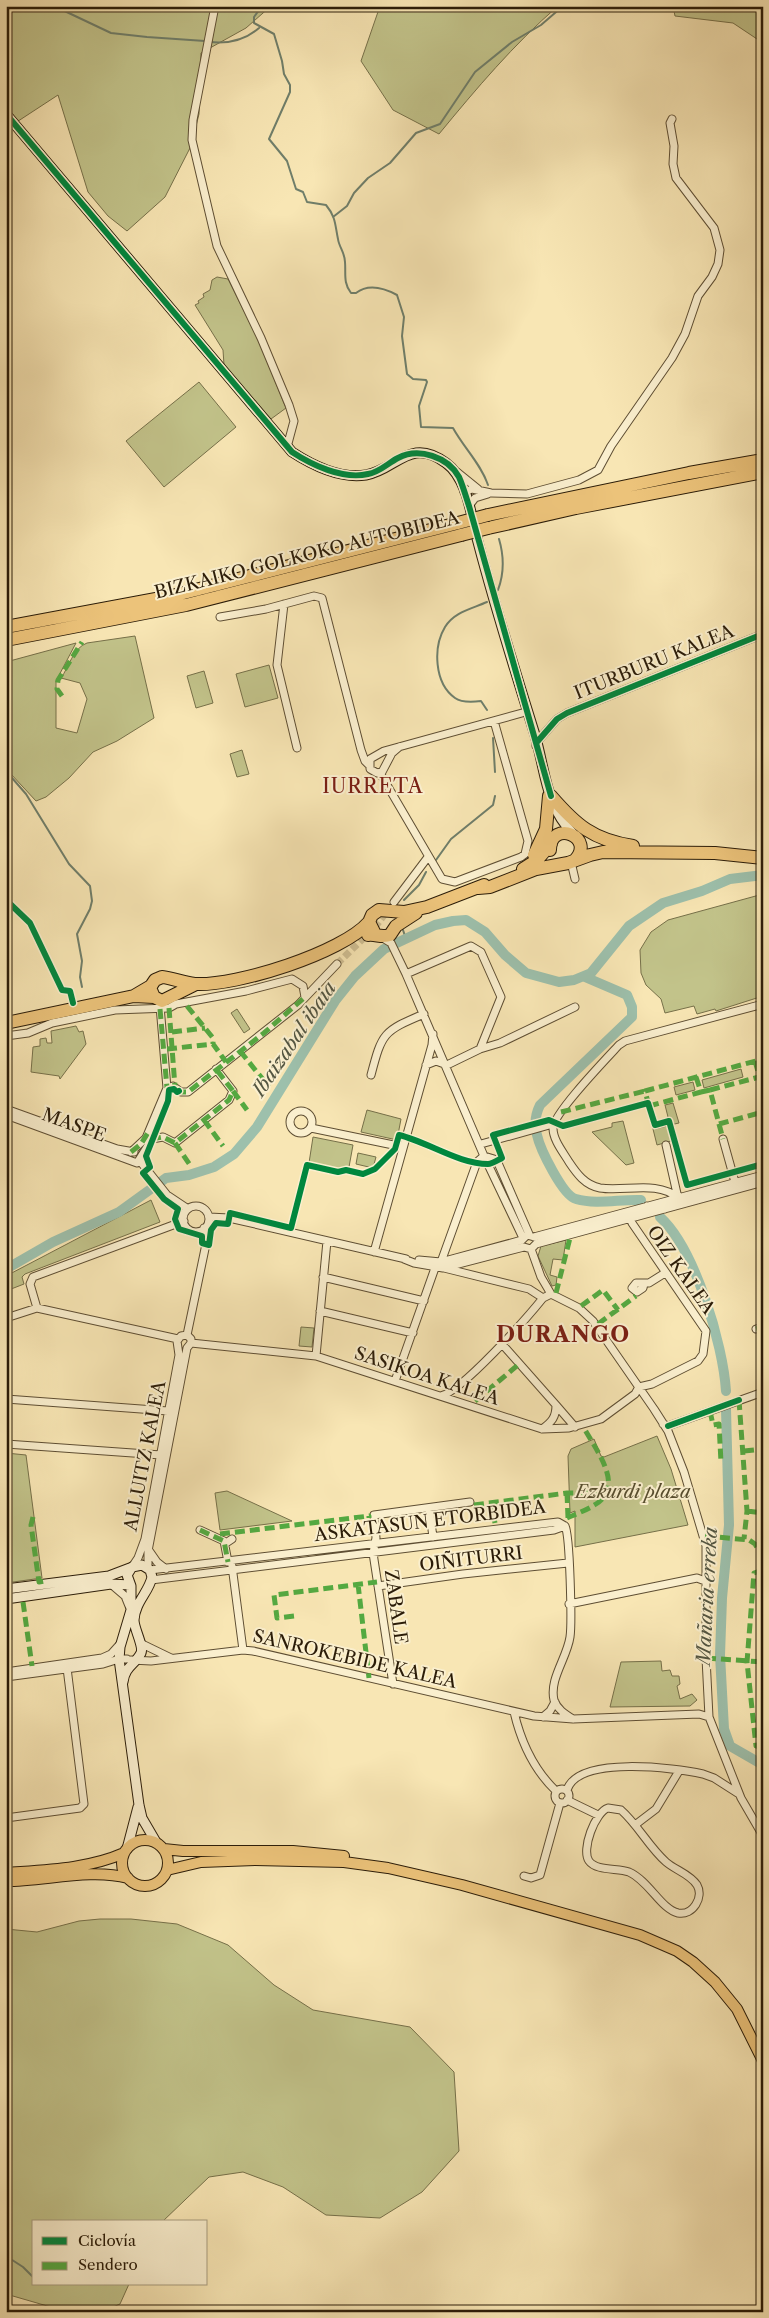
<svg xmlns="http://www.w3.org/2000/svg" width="769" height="2318" viewBox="0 0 769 2318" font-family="'Libre Caslon Text',serif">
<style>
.green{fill:#c2c38a;stroke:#767049}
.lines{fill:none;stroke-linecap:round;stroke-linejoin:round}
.stream{stroke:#6f7e6a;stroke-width:2}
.river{stroke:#9dc0ac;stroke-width:10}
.street-tunnel{stroke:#cfbe92;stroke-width:7;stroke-dasharray:7 3.5;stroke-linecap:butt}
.street-casing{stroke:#5e4e33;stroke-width:9}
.secondary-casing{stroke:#2b1c08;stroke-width:11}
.primary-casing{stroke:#2b1c08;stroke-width:12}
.highway-casing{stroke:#2b1c08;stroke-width:14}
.street{stroke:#faefce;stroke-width:7}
.secondary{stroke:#faefce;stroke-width:9}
.primary{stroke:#ecc37a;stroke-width:10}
.highway{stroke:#ecc37a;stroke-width:12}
.highway-bridge-casing{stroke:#2b1c08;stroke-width:14;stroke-linecap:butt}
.highway-bridge{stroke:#ecc37a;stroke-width:12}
.quiet{stroke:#54a941;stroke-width:5;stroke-dasharray:10 5;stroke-linecap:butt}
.cycleway-casing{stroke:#faefce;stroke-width:9}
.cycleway{stroke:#00873e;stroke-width:6}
.labels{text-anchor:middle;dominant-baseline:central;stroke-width:4;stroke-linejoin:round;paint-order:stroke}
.street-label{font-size:18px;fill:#2b1c08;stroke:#faefce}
.park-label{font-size:18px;font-style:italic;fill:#584e2f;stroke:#faefce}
.water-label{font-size:19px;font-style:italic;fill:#535541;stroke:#faefce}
.quarter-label{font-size:20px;letter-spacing:1px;fill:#7a1f14;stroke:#faefce}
.district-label{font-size:22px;font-weight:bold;letter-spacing:1px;fill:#7a1f14;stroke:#faefce}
</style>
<rect width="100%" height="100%" fill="#f8e6b4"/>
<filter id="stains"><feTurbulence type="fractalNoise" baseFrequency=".004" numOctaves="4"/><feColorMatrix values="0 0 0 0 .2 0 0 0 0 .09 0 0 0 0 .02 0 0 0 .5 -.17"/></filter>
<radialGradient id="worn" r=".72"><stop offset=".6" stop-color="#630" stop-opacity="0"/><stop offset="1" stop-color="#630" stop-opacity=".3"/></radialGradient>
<!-- green -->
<path class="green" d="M6,6h265l-25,22 -45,25 -2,61 -8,32 -26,51 -38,34 -19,-15 -20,-24 -30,-97 -52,34z
M380,6h178c-44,38 -82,83 -119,128l-46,-24 -32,-49z
M673,6h90v37l-30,-20 -58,-7z
M217,277l11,2 30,60 28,69 -15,11 -47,-54 -1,-15 -28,-45 4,-2 -1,-2 6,-4 -1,-3 7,-4 2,-10z
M199,382l37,45 -72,60 -38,-46z
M135,636l19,82 -37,23 -24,11 -24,26 -23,19 -10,4 -26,-28 -4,-8v-103l70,-19 -20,38v47l21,5 10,-34 -7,-16 -19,-5c8,-11 12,-30 26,-35z
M269,665l9,33 -33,9 -9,-33z
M204,671l9,32 -17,5 -9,-32z
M242,750l7,24 -12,3 -7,-23z
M763,894v102l-47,15 -1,-2 -18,5 -3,-8 -29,7 -4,-14 -15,-14 -5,-12 -1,-23 11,-18 17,-12z
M237,1009l13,20 -6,4 -13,-20z
M76,1026l3,6 4,-1 3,13 -26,35 -1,-3 -28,-4 2,-25 7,-1v-7l6,-1 1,5h5l-1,-12z
M741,1069l2,8 -39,11 -2,-8z
M693,1082l2,8 -19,5 -2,-8z
M673,1103l6,20 -9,2 -5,-20z
M367,1110l34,9 -4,21 -36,-8z
M649,1113h2l4,16 12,-3 4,15 -14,4z
M623,1121l11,42 -8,2 -34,-33 20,-5v-4z
M313,1137l40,8 -4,22 -10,3 -30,-7z
M358,1153l18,4 -3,11 -17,-4z
M151,1200l9,22 -135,52 -3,3 2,7 -18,7v-15z
M566,1240l-3,20 -10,-1 -3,16 7,2 -1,8 -4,1 -14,-30 3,-10z
M301,1327l13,1 -2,19 -13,-1z
M657,1436l14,33 17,56 -113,22v-36l-5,2 -2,-57 3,-7 23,-10 7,17 3,1z
M6,1453l20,2 16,123 -36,5z
M227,1491l65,30 -72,9 -5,-37z
M661,1661l1,10 8,-1 2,6h7l1,8 -3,2 3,13 12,-5 5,6 -7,6 -80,1 11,-45z
M100,1919h31l46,5 51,21 46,40 39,25 97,17 44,45 5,79 -37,41 -42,26 -54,-3 -43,-28 -40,-15 -34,5 -47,45h-128v62h95l-9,20 -18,8h-34l-62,-18v-365l31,3 42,-11z"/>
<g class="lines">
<!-- stream -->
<path class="stream" d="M54,6l57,27 36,4 58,4
M262,6l-8,11v6l20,11 8,27 2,13 6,11v7l-21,47 18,22 9,28 7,3 4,10 19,3c10,12 9,20 12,34 1,8 7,14 7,23 1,11 -2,21 6,31h5c13,-10 28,-5 41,2l7,22 -2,19 5,38 6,5 13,1 1,2 -8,24 2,21 32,1c11,20 28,36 35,57
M210,42c19,2 35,-2 49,-14
M333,217l14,-11 7,-13 14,-15 22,-15 26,-30 24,-9 35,-52 37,-30 29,-17 22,-19
M498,590c6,-16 6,-34 1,-51
M487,602c-16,7 -33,10 -42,25 -12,20 -11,56 10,71 7,5 18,4 26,3l6,9
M493,738l2,34
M6,771l20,23 43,70 21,22 2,15 -2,8 -13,25 5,27 -2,16 2,10
M436,860l15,-21 42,-34 2,-9
M404,900l15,-15 7,-13
M403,930l3,9
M6,2256l17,11 11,11"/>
<!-- river -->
<path class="river" d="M585,977l42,18 5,12v10l-92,88c-5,10 -6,19 -3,30 3,14 26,61 39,64 21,6 44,0 65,1
M660,1217c35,32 63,127 66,174
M6,1269l47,-27 66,-30 47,-34 23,-3 25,-8 20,-13 23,-27 78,-126 20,-25 29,-27 51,-24 18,-4 13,-1 19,12 20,23 21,18 33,9 15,-2 17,-7 38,-47 34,-23 39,-12 28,-12 33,-4
M726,1409l3,116 -7,73 -2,57 4,74 6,17 33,19"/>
<!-- street-tunnel -->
<path class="street-tunnel" d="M337,964l38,-37 13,-17"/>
<!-- street casing -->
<g class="street-casing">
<path id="street" d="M215,6l-22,114 -1,20 25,106 44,92 28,67 5,16 -7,26
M457,472l21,17
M464,492l8,-3 19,4 36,1 52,-14 19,-10 13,-24 61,-88 13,-24 13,-38 14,-19 6,-13 2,-14 -6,-22 -38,-50 -3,-14 1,-18 -4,-23 2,-4
M469,506l6,-8 13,-4
M284,604l-7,61 20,83
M220,617l46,-8 48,-13 8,2 39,152 4,11 3,3
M536,746l1,-4 20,-23 10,-6 196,-79
M399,747l-7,6 -10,19 -5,1 -7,-4v-10l14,-8 138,-38
M380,773l62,106 13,3 66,-25 4,-3 3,-13 -34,-120
M571,862l4,17
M394,902l34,-45
M381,937l10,6 15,31 78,182 39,82
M406,974l65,-28 10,6 20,45 -21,52 -33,16 -11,-4 -10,4
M160,1006l7,82
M6,1036l22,-3 24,-10 63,-13 54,-2 7,-4 70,-13 46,-12 11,7 2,11
M480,1049l20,-6 75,-36
M371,1075c11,-42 12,-44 53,-61
M6,1109l111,40 17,3
M290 1122a11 11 0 1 1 22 0a11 11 0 1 1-22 0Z
M6,1115l131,48 15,-24 11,-2 12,6 54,-43 4,-9 -17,-22
M311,1128l92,19
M723,1139l12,43
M481,1144l72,-20
M666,1145l12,53
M131,1152l15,-14 21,-50 6,-2 8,6h7l110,-87 39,-41
M484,1156l10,3 4,4 31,71
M140,1161l27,34 21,14
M183 1219a13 13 0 1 1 26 0a13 13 0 1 1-26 0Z
M665,1209l11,-7 2,-4c-20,-18 -54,-6 -78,-10 -15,-3 -23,-14 -31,-26 -6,-10 -16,-22 -16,-34 0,-14 54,-70 66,-83l6,-4 138,-37
M209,1217l20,1 177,41
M534,1237l229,-62
M531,1249l10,28 10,17
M374,1252l58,-207 1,-11
M404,1259l10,4 29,5 81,-21 7,2 5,-5 227,-62
M419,1260l22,2 81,-22 5,-5 7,2
M441,1262l36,-100 7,-6
M444,1268l85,21 14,9
M323,1277l101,24
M644,1284l-1,4 -6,4 -5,-4 4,-5h13l16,-10
M551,1294l28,14 14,13 61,88 14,22 16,41 22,74v112l3,59 32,81 22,38
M37,1308l-7,-24 3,-7 151,-56
M320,1311l93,22
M6,1318l31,-10 141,31
M756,1329l7,-2
M187,1335l19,-91 -2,-16
M191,1343l125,13 226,73 27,-1 32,-9 34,-25 4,-7 13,-3 46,-23 5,-7 3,-23 -74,-108 -2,-5 4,-5 11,-4 2,-3
M502,1344l54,61c0,12 -4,17 -14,24
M316,1356l11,-115
M395,1381l40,-113
M441,1396c21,-5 86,-78 102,-98l8,-4
M6,1399l162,12
M556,1405l19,22
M663,1424l5,2 95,-34
M6,1444l155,11
M429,1508l4,29
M565,1526c5,9 7,97 5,111 -3,21 -21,42 -16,63 3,9 11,14 19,19
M200,1530l24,11 4,21
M226,1543l6,-4
M148,1549l9,13 9,7
M232,1566l11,84
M132,1567l6,-9 7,-19 34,-184 -2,-14 4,-5 6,-1
M148,1568v-17l39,-203 4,-5v-4l-4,-4
M150,1570l408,-48 7,4
M151,1580l403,-50 11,-4
M111,1584l14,12 4,10
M378,1586l85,-12 105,-11
M569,1604l128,-26 8,3
M140,1643l31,15
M131,1660l20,1 92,-11 10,1 281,65 39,3 126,-5 10,3
M6,1672l96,-14 9,-4 9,-10
M6,1677l97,-13 16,-5h8
M393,1684l-20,-131 3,-15 -2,-23 96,-13
M514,1712c7,30 19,57 42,79
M543,1717l7,-6 5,-9
M555 1796a7 7 0 1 1 14 0a7 7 0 1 1-14 0Z
M567,1790c11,-35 108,-22 136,-16l11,4 25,16
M567,1800l31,15
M608,1808l13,2c17,15 28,37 45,52 9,8 24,12 31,23 7,12 -4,31 -19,28 -17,-4 -29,-32 -49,-41 -11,-4 -33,-1 -40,-11 -8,-11 6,-49 19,-53z
M6,1818l74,-10 4,-4 -17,-136
M635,1825l21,-16 23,-38
M524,1876l7,2 9,-3 20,-72"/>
</g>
<!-- secondary casing -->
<g class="secondary-casing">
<path id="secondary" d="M6,114l286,338c20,13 49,27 74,23 30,-5 44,-39 80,-12 22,16 25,54 32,79 17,65 37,129 57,193 11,38 10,70 39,100
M6,1589l103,-13 21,-8
M6,1599l105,-15 19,1
M123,1682c2,-16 12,-17 18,-29 3,-7 -7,-24 -7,-33 1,-18 15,-28 18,-43l-2,-7 -8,-5 -10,2 -5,8 4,11v24l-11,37 -1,12 20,146 3,13 14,24
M127,1849l11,-42"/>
</g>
<!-- primary casing -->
<g class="primary-casing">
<path id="primary" d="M122 1863a23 23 0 1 1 46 0a23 23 0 1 1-46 0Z
M164,1849l19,2h110l51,5
M167,1870l34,-8 54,-2 89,2 44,6 74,17 178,50 37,16 16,11 22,20 22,27 26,52
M6,1873c40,-3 82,-4 118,-20
M6,1881c39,0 85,-13 122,-3"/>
</g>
<!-- highway casing -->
<g class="highway-casing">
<path id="highway" d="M488,515l201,-42 74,-13
M488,528l88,-20 187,-36
M6,627l166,-31 286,-73
M6,640l180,-35 275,-70
M551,796c25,29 42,44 82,50
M550,850c0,-32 48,-13 24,11
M534,855l12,-26 3,-33
M523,869l14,-9 14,-16
M478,888l12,-1 46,-18 32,-6 22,-8 13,-3 112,1 48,5
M375,934l-6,-12 3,-7 7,-5 25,2 23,-5 57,-22
M368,935c8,-1 14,3 22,0l6,-9 20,-13
M151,990l3,7 8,4 32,-16
M134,996l17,-10 4,-6 7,-3c11,1 21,6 33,7 42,2 147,-31 174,-62
M6,1023l128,-27 20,1"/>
</g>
<!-- street -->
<use href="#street" class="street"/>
<!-- secondary -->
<use href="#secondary" class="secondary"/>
<!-- primary -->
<use href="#primary" class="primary"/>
<!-- highway -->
<use href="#highway" class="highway"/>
<!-- highway-bridge casing -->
<g class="highway-bridge-casing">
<path id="highway-bridge" d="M458,523l30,-8
M461,535l27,-7"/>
</g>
<!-- highway-bridge -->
<use href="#highway-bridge" class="highway-bridge"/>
<!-- quiet -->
<path class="quiet" d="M62,696l-5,-7 1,-9 24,-38
M187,1006l26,32v6
M169,1008l6,79
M160,1009l7,79
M172,1032l33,-4
M167,1049l46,-5 13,18
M240,1051l29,36
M755,1061l8,28
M696,1077l5,15 9,-2 9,34 44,-12
M177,1089l4,3h7l76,-59 41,-36
M710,1090l53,-14
M233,1091l14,19
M649,1106l-4,-15 118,-32
M649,1106l52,-14
M561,1112l84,-21
M204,1120l19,26
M719,1124l4,15
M151,1139l12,-2 12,6 54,-43 4,-9 -17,-22
M175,1143l15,22
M131,1152l10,-8 8,-13
M556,1293l14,-55
M581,1306l22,-16 15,20
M598,1324l38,-28
M756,1329l7,-2
M739,1400l8,111 -3,28
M475,1401l43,-36
M710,1411l3,14 6,-1 2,38
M744,1451l19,-2
M567,1493l1,25
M491,1503l4,20
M474,1505l93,-12h39
M747,1511l16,2
M33,1517l-2,8 8,57 5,-1
M567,1518c9,-4 20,-8 29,-14 29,-18 0,-54 -12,-76
M200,1530l24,11 4,21
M220,1534l149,-18v2
M705,1536l44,4 6,4 8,14
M763,1570l-9,3 -7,89 9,84 7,1
M358,1584l11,94
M23,1602l9,64
M294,1616l-17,2 -3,-23 103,-13
M706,1658l57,4"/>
<!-- cycleway casing -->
<g class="cycleway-casing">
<path id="cycleway" d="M6,114l286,338c20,13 51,28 76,22 12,-2 20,-11 30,-16 21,-11 50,-1 61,19 4,9 7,20 10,29l82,290
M537,742l20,-23 10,-6 196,-79
M6,900l24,23 32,67 8,1 3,12
M179,1091l-2,1 -3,-3 -5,1 -1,11 -22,55 4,11 -7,6 21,26 14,10 -3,10 4,10 23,7v7l7,2 2,-15 5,-7 12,1 2,-11 61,15 16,-63 31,7 8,-2 17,4 12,-5 20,-20 4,-14c29,7 60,29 89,29 4,0 10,-4 14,-6l-9,-23 56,-15 14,6 85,-23 7,22 14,-4 18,64 76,-21
M668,1426l71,-26"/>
</g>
<!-- cycleway -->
<use href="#cycleway" class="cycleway"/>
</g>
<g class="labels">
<!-- street labels -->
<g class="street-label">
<text transform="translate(307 555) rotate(-14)">BIZKAIKO GOLKOKO AUTOBIDEA</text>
<text transform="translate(654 662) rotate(-22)">ITURBURU KALEA</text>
<text transform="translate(74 1125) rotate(20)">MASPE</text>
<text transform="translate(681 1270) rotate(55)">OIZ KALEA</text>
<text transform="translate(427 1376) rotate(18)">SASIKOA KALEA</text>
<text transform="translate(145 1456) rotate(-79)">ALLUITZ KALEA</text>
<text transform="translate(430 1521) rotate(-7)">ASKATASUN ETORBIDEA</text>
<text transform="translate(471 1559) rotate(-7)">OIÑITURRI</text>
<text transform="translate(396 1607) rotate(82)">ZABALE</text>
<text transform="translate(355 1659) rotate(13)">SANROKEBIDE KALEA</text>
</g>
<!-- park labels -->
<g class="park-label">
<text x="633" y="1492">Ezkurdi plaza</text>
</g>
<!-- water labels -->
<g class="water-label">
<text transform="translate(294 1039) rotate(-56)">Ibaizabal ibaia</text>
<text transform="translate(707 1596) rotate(-87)">Mañaria erreka</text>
</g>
<!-- quarter labels -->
<g class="quarter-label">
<text x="373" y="786">IURRETA</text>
</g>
<!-- district labels -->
<g class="district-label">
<text x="563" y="1334">DURANGO</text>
</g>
</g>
<!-- margin -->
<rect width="769" height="2318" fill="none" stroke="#f8e6b4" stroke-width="25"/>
<rect x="8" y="8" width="754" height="2303" fill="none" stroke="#2b1c08" stroke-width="2.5"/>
<rect x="12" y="12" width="744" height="2293" fill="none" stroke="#2b1c08"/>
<!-- legend -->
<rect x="32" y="2220" width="175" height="65" fill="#faefce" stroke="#a79b7f"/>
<rect x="42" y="2237" width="25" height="8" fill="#00873e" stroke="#a79b7f"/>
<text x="78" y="2246" font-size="15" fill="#2b1c08">Ciclovía</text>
<rect x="42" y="2262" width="25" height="8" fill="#54a941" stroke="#a79b7f"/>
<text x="78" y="2270" font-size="15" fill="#2b1c08">Sendero</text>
<rect width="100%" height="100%" filter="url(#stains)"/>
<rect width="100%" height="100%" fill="url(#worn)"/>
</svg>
